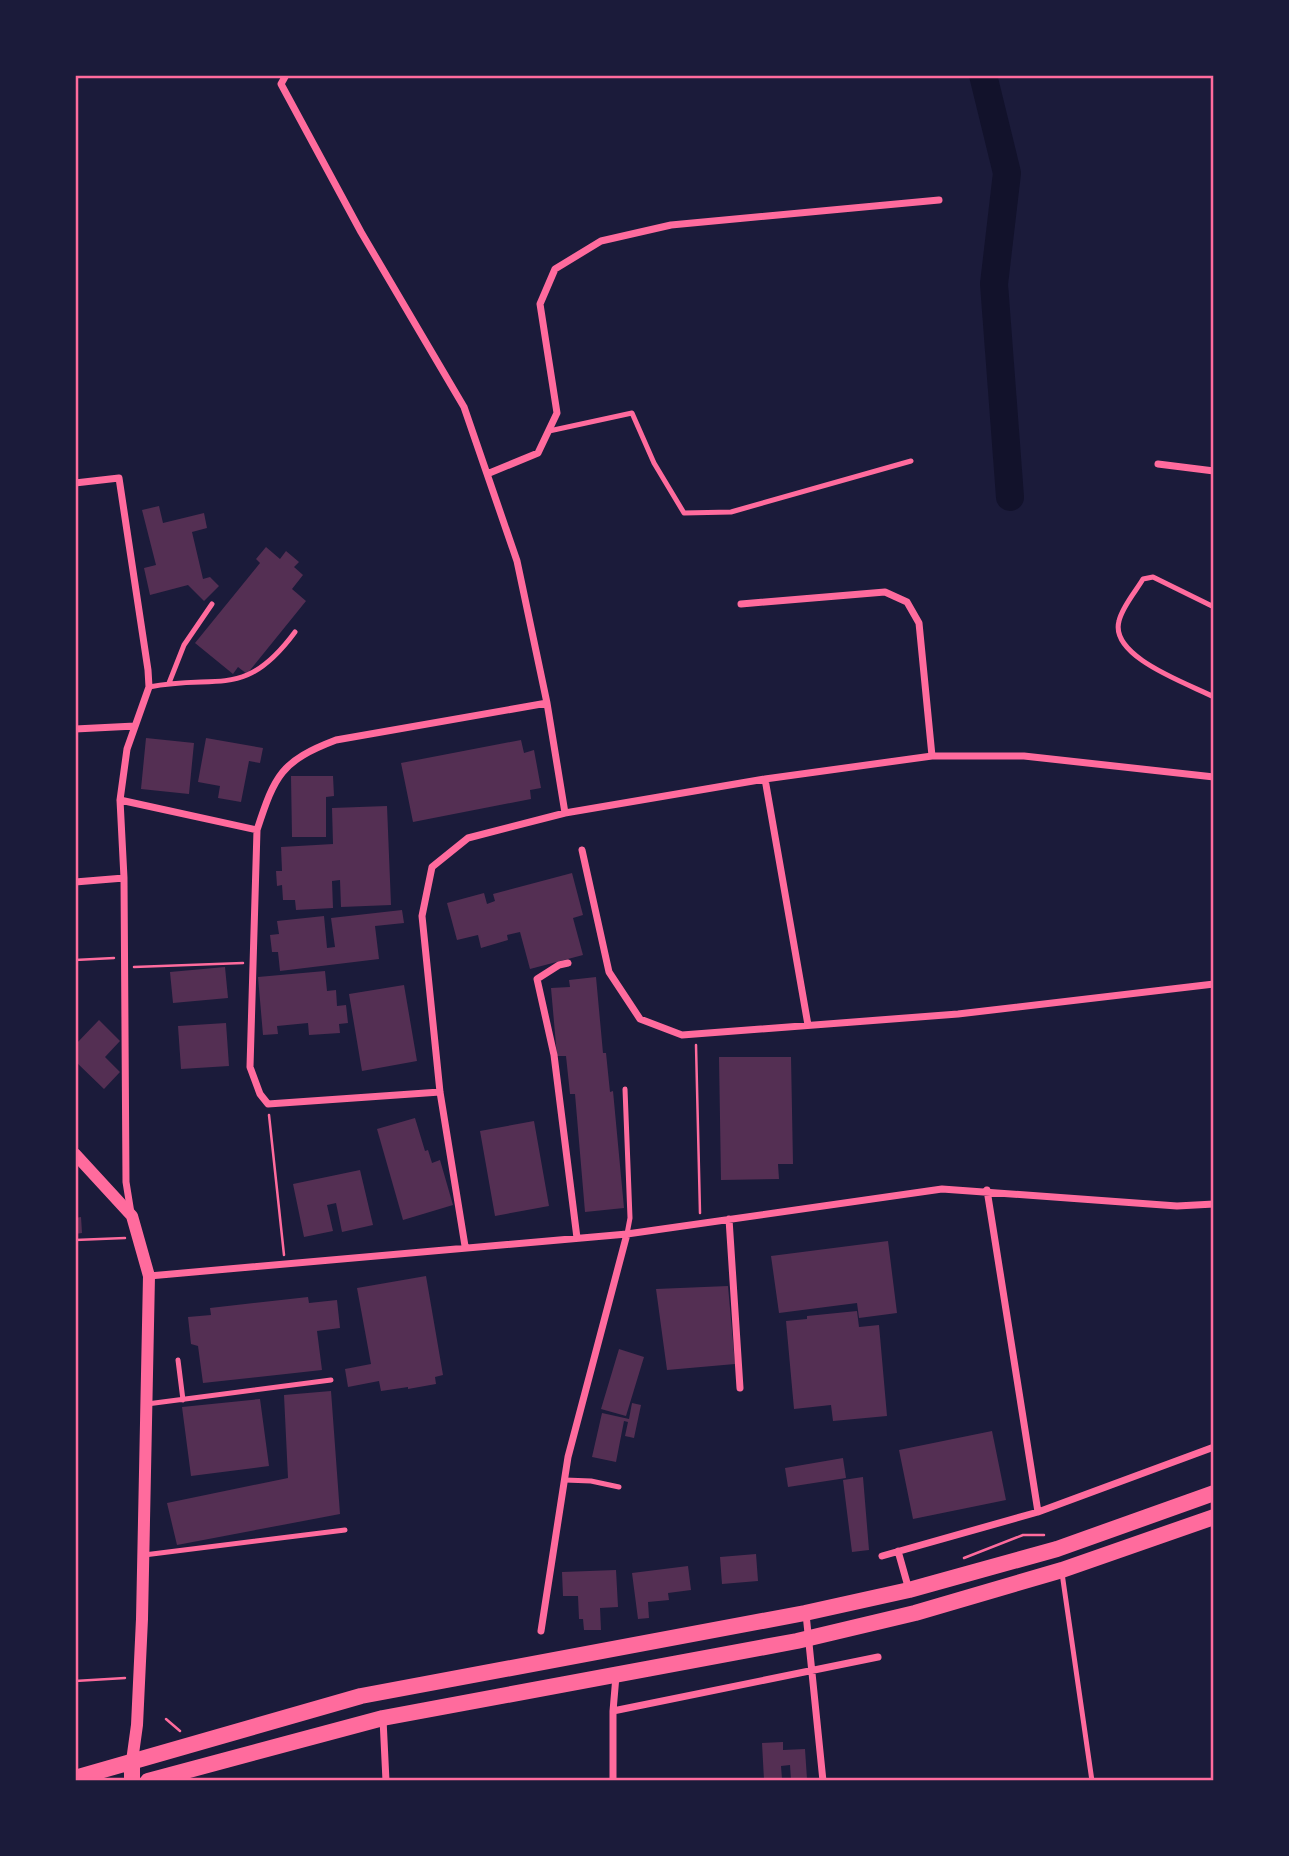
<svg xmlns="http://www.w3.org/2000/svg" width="1289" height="1856" viewBox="0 0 1289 1856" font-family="'Source Sans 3',sans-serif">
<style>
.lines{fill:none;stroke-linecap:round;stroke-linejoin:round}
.river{stroke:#12122b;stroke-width:28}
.building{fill:#542f53}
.path{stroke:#ff6b9d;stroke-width:2.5}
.service{stroke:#ff6b9d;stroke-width:5}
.minor{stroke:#ff6b9d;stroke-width:7}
.tertiary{stroke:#ff6b9d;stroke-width:12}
.primary{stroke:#ff6b9d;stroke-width:16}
.neatline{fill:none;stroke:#ff6b9d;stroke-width:2.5}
</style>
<rect width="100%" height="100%" fill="#1b1b3a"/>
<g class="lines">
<!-- river -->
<path class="river" d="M983,75l24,98 -13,111 16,213"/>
</g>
<!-- building -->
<path class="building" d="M159,506l4,17 41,-10 3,15 -15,4 11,47 7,-2 9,9 -15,15 -16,-16 -38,10 -6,-27 12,-3 -14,-55z
M266,547l14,12 6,-8 13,11 -5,5 9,8 -11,14 14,12 -59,73 -9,-7 -5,7 -38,-31 65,-80 -4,-4z
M146,738l48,5 -5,51 -48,-5z
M206,738l57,10 -3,15 -11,-2 -8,41 -23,-4 2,-12 -22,-4z
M521,740l3,13 10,-3 7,38 -11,2 1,9 -118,23 -12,-59z
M291,776h42l1,20 -8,1v40h-34z
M387,806l4,99 -50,2 -1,-27 -8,1 1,27 -37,2 -1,-10h-12l-1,-15 -5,1 -1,-15h6l-1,-24 52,-3 -1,-36z
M572,873l11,42 -10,3 10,37 -53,14 -10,-37 -13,3 1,5 -27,8 -3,-13 -21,5 -10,-37 37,-10 3,11 8,-3 -2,-7z
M402,910l2,13 -29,3 4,33 -99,12 -2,-19h-6l-2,-17 9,-1 -2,-13 47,-5 3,32 8,-1 -4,-29z
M225,967l3,31 -55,5 -3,-31z
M325,971l2,20 9,-1 1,16 9,-1 2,18 -9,1 1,9 -31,2 -1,-12 -31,3 1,8 -15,1 -5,-58z
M596,977l7,76h3l4,39 3,-1 11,117 -39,4 -10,-118h-5l-4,-38h-9l-6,-68 19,-1 -1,-7z
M404,985l13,76 -55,10 -13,-77z
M99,1020l21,21 -15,16 15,15 -16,17 -29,-28v-16z
M226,1023l3,43 -48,3 -3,-43z
M719,1057h72l2,107h-15l1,15 -58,1z
M415,1118l10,33 3,-1 4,13 8,-3 13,45 -50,15 -26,-91z
M534,1121l15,85 -54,10 -15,-85z
M360,1170l13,55 -31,7 -6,-29 -9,2 6,26 -29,6 -11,-53z
M81,1217l1,16 -7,1v-16z
M888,1241l9,72 -38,5 -2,-15 -78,10 -8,-57z
M426,1276l17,99 -8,2 1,7 -28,5v-2l-27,4 -2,-10 -31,6 -3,-18 26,-5 -14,-76z
M728,1286l7,78 -68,6 -11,-81z
M308,1297l1,6 28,-3 3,28 -23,3 5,39 -119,13 -5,-37 -7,-2 -3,-27 23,-2 -1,-7z
M857,1311l2,16 20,-2 8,91 -54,5 -2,-16 -37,4 -8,-88 21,-2v-3z
M619,1349l25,8 -18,59 -25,-7z
M331,1391l9,123 -163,31 -10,-42 121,-25 -4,-83z
M260,1399l9,67 -78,10 -9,-69z
M632,1403l9,2 -7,33 -9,-2 3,-14 -4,-1 -8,41 -24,-5 10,-44 27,6z
M992,1431l14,69 -93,19 -14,-69z
M843,1458l3,20 -58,9 -3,-19z
M863,1477l6,73 -17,2 -9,-72z
M756,1554l2,27 -36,3 -2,-27z
M688,1566l3,24 -23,3 1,7 -21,2 1,16 -11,1 -6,-46z
M616,1570l2,37 -18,1 1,22h-17l-1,-11h-4l-1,-23h-15l-1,-24z
M783,1742v8l22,-1 2,30 -16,1 -1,-15 -9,1 1,13 -18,1 -2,-37z"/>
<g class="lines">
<!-- path -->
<path class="path" d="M75,960l39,-2
M134,967l109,-4
M696,1045l4,168
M269,1115l15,140
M75,1240l50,-2
M964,1558l59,-23h21
M75,1681l50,-3
M166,1719l14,12"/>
<!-- service -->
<path class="service" d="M549,431l83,-18 22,50 30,50 47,-1 180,-51
M1214,607l-61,-30 -10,2c-7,12 -21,28 -24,42 -10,36 70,63 95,76
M169,683l15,-38 28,-41
M149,687c69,-14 95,14 146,-55
M625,1089l5,129 -3,16
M178,1360l5,40
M147,1404l184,-24
M565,1480l26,1 28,6
M144,1555l201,-25
M1062,1573l30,208"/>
<!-- minor -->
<path class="minor" d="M286,75l-5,9 80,148 103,175 53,154 30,142 18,110
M1158,464l56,7
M487,474l51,-21 19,-40 -17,-109 15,-35 46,-28 70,-16 268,-25
M75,483l44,-5 29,192 1,17 -22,62 -7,51 4,78 2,304 5,31
M741,604l144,-12 22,10 12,21 13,133
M75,729l60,-3
M765,779l43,246
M120,800l137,30
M582,850l27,122 31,47 42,16 276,-21 256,-30
M75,882l49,-4
M568,963l-9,2 -22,14 17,76 23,183
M440,1092l-172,12 -8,-10 -10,-27 7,-237c18,-55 24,-69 79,-90l211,-37
M987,1190l51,322
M729,1219l11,169
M465,1246l-25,-154 -18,-176 10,-49 36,-29 97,-25 200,-34 167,-23h92l190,21
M149,1276l478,-42 315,-45 235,17 37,-2
M898,1551l11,39
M882,1556l156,-44 176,-65
M806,1614l17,167
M541,1631l27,-174 59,-223
M613,1711l3,-35
M383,1719l3,62
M613,1781v-70l265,-54"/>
<!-- tertiary -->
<path class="tertiary" d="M75,1154l57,62 17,60 -7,343 -5,106 -5,36"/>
<!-- primary -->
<path class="primary" d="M75,1778l286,-82 444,-83 104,-23 148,-41 157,-56
M132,1781v-20
M148,1781l235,-63 414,-77 118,-28 147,-43 152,-53"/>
</g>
<!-- border -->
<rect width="1289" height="1856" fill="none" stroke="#1b1b3a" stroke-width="154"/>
<rect x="77" y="77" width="1135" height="1702" class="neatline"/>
</svg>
